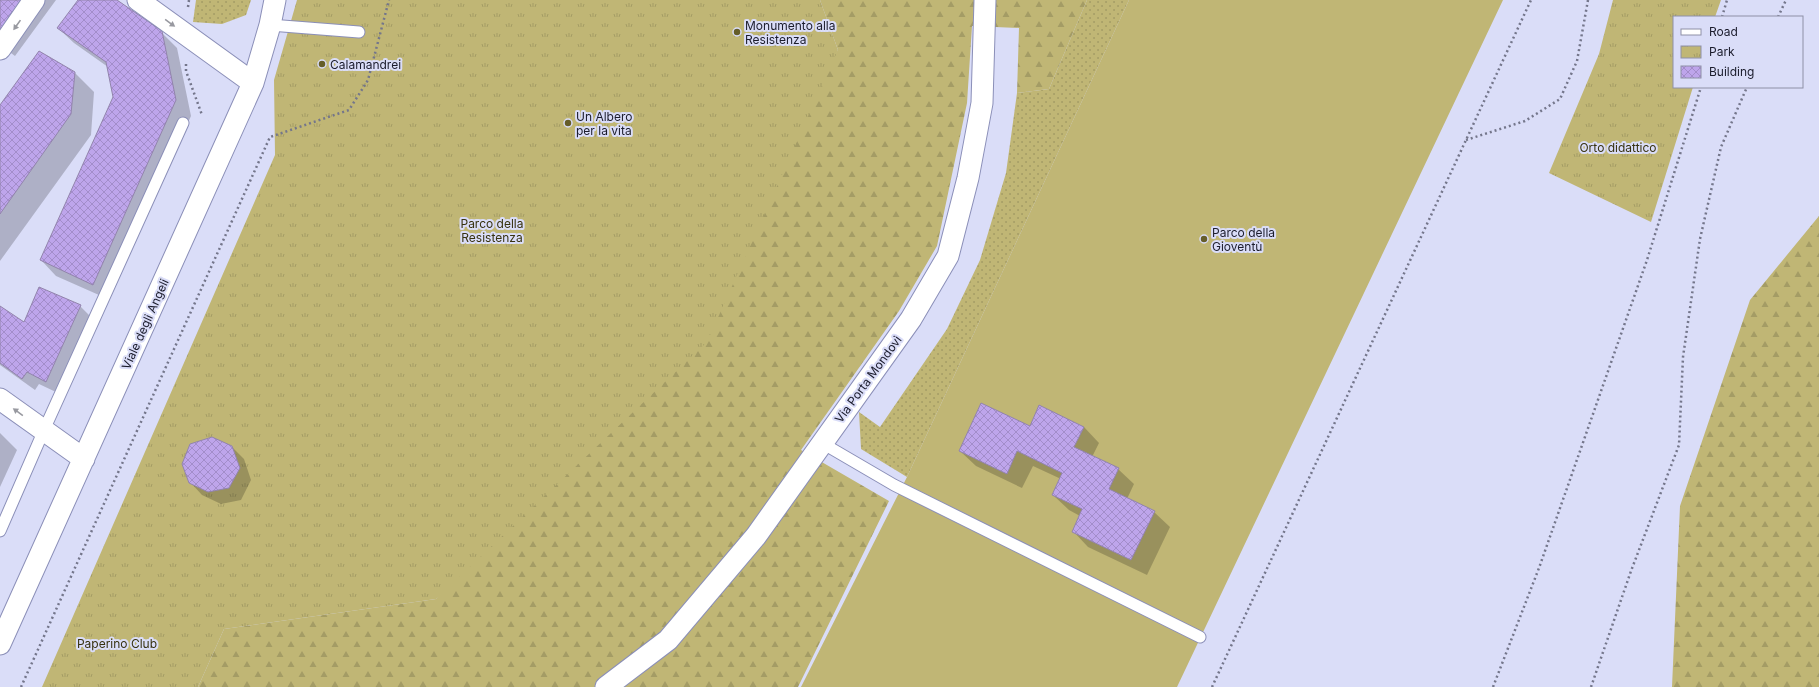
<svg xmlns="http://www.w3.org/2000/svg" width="1819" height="687" viewBox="0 0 1819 687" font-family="Inter,sans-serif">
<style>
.grass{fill:url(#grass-dots)}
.forest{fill:url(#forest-firs)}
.park{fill:url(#park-tufts)}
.garden{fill:#c0b675}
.shadow{fill:#0003}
.building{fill:url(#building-cross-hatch);stroke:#9284ac}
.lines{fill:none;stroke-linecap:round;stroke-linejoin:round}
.service-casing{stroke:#8b8fb8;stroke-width:13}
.minor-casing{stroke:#8b8fb8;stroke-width:23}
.path{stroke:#74768b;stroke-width:2.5;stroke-dasharray:2 3;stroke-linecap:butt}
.service{stroke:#fff;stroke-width:11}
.minor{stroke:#fff;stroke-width:21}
.oneway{fill:#9899a0}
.poi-dot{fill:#655d29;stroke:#daddf8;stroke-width:1.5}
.labels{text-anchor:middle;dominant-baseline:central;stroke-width:4;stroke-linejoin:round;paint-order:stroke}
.poi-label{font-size:12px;fill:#1b1c2c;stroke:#daddf8;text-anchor:start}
.park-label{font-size:12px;fill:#37320f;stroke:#daddf8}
.street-label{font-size:12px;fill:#1b1c2c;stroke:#daddf8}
</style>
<defs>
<pattern id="grass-dots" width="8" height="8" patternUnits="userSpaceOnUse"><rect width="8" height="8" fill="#c0b675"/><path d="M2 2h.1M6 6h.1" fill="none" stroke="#a49c65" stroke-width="1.8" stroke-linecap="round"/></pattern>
<pattern id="forest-firs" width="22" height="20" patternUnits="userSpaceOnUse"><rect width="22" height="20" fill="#c0b675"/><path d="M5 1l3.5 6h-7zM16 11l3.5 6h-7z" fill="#a49c65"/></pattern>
<pattern id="park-tufts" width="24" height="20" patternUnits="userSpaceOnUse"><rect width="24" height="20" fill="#c0b675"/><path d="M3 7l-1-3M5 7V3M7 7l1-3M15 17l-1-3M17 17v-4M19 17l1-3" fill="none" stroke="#a49c65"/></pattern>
<pattern id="building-cross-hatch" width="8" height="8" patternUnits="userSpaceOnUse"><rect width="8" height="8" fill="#bea5eb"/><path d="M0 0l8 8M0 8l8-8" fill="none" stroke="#a38dca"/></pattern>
</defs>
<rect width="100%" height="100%" fill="#daddf8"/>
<!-- grass -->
<path class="grass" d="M196,0h55l-5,15 -24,9 -29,-2z
M1087,0h42l-222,477 -46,-28 -2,-37 21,15 67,-98 33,-69 26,-87 11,-80 32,-4z"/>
<!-- forest -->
<path class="forest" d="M820,0h267l-38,89 -32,4 2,-65 -47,-2 -5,77 -30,143 -38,65 -98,139 88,51 -91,186h-600l26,-58 212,-30 402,-549z
M1819,216v471h-147l8,-181 70,-206z"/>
<!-- park -->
<path class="park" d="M297,0h523l18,50 -131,292 -271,257 -212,30 -26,58h-156l233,-532 -1,-75z
M1613,0h108l-6,17h-41v70h19l-42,135 -102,-49 50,-119z"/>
<!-- garden -->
<path class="garden" d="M1129,0h374l-326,687h-376l106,-210z"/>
<!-- shadow -->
<path class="shadow" d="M0,0h56l-41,56 -15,-11z
M79,0h36l46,32 16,16 14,68 -83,183 -52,-23 -15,-16 73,-163 -6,-30 -34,-24 -16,-15z
M74,72l20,20 -3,43 -91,126v-154z
M80,306l12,12 -34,75 -19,-9 -4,6 -35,-25v-57l24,16z
M1030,427h54l15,16 -7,14 26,12 16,15 -7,15 27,13 16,15 -23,48 -59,-28 -15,-16 7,-15 -11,-6 -16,-15 8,-16 -28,-13 -11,22 -46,-22 -16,-15z
M0,433l17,17 -17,37z
M231,446l13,13 7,21 -10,20 -20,4 -19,-9 -12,-13z"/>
<!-- building -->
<path class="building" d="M0,0h22l-22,30z
M78,0h39l45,31 14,69 -83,185 -53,-25 73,-163 -7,-35 -49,-34z
M39,51l36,21 -4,42 -71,100v-109z
M39,287l42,18 -35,77 -19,-10 -5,7 -22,-16v-57l24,16z
M981,403l49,23 9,-21 45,22 -10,20 45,21 -10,21 46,22 -24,49 -59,-28 10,-23 -30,-14 10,-22 -45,-22 -10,23 -48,-23z
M212,437l20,9 8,22 -11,20 -21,4 -19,-9 -7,-19 8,-20z"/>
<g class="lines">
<!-- service casing -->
<g class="service-casing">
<path id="service" d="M270,25l89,7
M822,443l72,42 306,152
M0,531l44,-101 139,-307"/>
</g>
<!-- minor casing -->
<g class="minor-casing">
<path id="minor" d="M138,0l115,83
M0,49l34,-49
M0,399l84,60
M0,644l253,-561 17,-58 5,-25
M606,687l62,-47 88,-104 155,-217 37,-63 20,-78 14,-75 3,-103"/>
</g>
<!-- path -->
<path class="path" d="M188,7l1,-7
M1722,17l5,-17
M1778,17l8,-17
M186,64v7l16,44
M1466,140l59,-19 35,-22 17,-38 11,-61
M21,687l249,-550 79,-27 19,-30 21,-80
M1212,687l319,-687
M1493,687l46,-119 108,-308 54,-173
M1591,687l40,-116 48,-126 4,-88 17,-118 21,-92 26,-60"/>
<!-- service -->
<use href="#service" class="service"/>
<!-- minor -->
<use href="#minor" class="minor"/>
</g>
<!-- one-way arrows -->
<defs><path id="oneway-solid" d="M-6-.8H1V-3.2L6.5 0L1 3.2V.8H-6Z"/></defs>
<g class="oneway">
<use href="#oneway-solid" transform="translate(170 23) rotate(36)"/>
<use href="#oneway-solid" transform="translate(17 25) rotate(125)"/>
<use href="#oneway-solid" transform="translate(18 412) rotate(-144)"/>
</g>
<!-- markers -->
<g class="poi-dot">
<circle cx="737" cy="32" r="4"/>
<circle cx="322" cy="64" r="4"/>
<circle cx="568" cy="123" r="4"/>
<circle cx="1204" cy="239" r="4"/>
</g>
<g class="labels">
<!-- poi labels -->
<g class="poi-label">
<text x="745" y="25">Monumento alla<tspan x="745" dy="14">Resistenza</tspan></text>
<text x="330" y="64">Calamandrei</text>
<text x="576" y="116">Un Albero<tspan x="576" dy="14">per la vita</tspan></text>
<text x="1212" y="232">Parco della<tspan x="1212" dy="14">Gioventù</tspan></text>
</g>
<!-- park labels -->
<g class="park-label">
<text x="1618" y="147">Orto didattico</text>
<text x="492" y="223">Parco della<tspan x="492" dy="14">Resistenza</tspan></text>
<text x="117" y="643">Paperino Club</text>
</g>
<!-- street labels -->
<g class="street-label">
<text transform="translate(145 324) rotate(-66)">Viale degli Angeli</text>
<text transform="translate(868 379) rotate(-54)">Via Porta Mondovì</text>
</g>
</g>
<!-- legend -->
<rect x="1673" y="16" width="130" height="72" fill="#daddf8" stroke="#8e90a6"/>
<rect x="1681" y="29" width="20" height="6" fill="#ffffff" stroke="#8e90a6"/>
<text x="1709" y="36" font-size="12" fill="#1b1c2c">Road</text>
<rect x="1681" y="46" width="20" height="12" fill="url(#park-tufts)" stroke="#8e90a6"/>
<text x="1709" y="56" font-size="12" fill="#1b1c2c">Park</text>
<rect x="1681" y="66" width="20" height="12" fill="url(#building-cross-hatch)" stroke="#8e90a6"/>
<text x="1709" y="76" font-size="12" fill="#1b1c2c">Building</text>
</svg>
